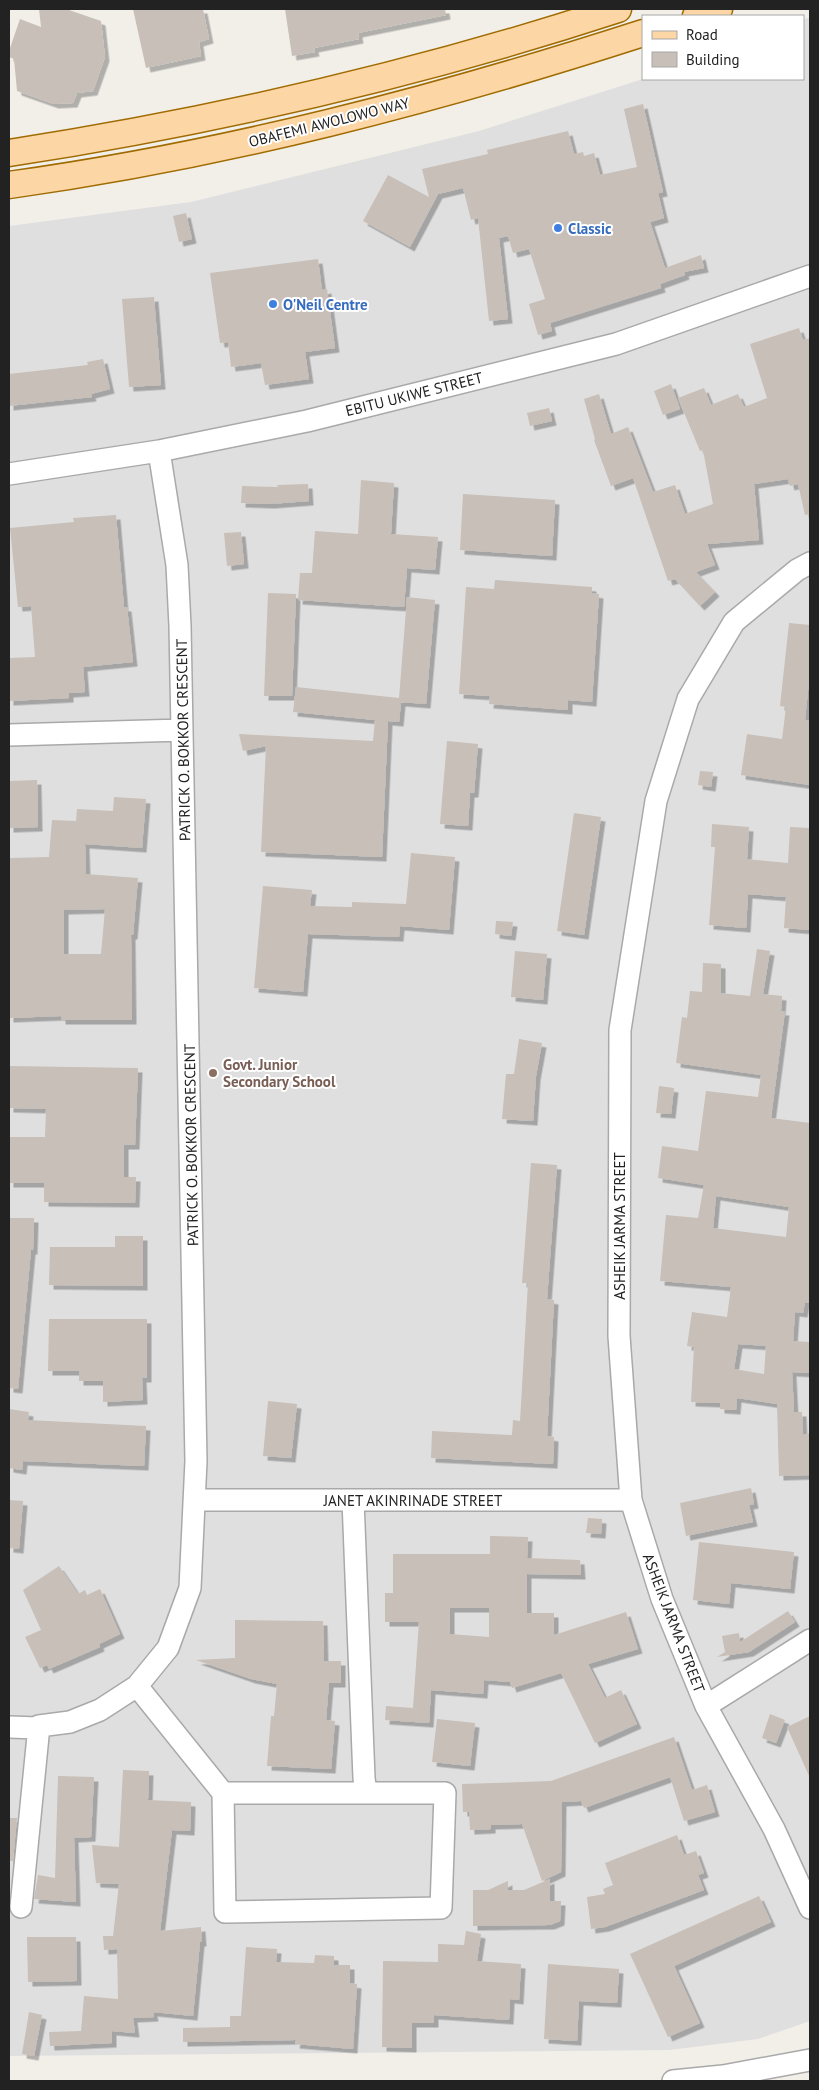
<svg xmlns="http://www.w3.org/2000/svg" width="819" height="2090" viewBox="0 0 819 2090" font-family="'PT Sans',sans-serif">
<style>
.residential{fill:#e0dfdf}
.building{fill:#c7bfb8;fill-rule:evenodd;filter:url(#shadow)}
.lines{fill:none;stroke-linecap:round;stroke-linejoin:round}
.minor-casing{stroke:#a9a9a9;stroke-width:24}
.major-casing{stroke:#a06b00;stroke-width:29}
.minor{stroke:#fff;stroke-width:21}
.major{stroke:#fcd6a4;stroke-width:26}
.shop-dot{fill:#3f7fe0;stroke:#fff;stroke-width:2}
.education-dot{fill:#8d6e63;stroke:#fff;stroke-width:2}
.labels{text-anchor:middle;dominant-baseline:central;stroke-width:4;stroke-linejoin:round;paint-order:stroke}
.street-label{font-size:15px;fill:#222;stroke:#fff}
.shop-label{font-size:15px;font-weight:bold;fill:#366cbe;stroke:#fff;text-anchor:start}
.education-label{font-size:15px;font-weight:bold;fill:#785e54;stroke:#fff;text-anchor:start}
</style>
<defs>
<filter id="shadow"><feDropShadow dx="4.5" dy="4.5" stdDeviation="0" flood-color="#0004"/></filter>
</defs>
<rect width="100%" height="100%" fill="#f2efe9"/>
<!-- residential -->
<path class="residential" d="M810,17v2004l-52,18 -88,11 -661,6v-1830l182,-24 288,-71 164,-52h160v-59z"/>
<!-- building -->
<path class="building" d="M39,9h27l35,12 4,36 -12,34 -16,2 -4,10 -19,1 -37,-13 -3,-32 -5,-2v-6l11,-32 21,8z
M133,9h70l6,30 -10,3 2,14 -55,12z
M285,9h160l1,6 -88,18 1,6 -45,9 1,4 -23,4z
M643,104l20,88 -5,1 6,25 -14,4 15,46 36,-13 3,13 -20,4 1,3 -25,9 1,4 -111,35 2,8 -14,4 -9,-31 16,-5 -16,-50 -16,4 -5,-17 -9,2 9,81 -19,2 -11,-103 -7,2 -8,-32 -25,6 -28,53 -47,-26 25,-46 41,22 -7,-28 66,-15 -1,-4 81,-19 6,23 9,-2 1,4 10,-3 6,22 37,-8 -13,-58z
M186,213l6,26 -13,3 -6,-26z
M318,259l4,31 5,-1 8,59 -30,4 4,27 -44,6 -4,-22 -30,4 -3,-25 -8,1 -10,-70z
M154,297l7,88 -32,2 -7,-88z
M799,328l4,12 7,-2v176l-5,1 -7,-31 -8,2 -2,-7 -34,5 5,56 -52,4 8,21 -19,7 19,20 -15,14 -25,-27 -7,2 -35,-103 -22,8 -17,-46 1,-1 -11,-40 15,-5 12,40 17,-7 25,65 22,-7 10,29 28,-10 -10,-54 -3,1 -22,-53 26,-10 7,17 27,-11 6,13 23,-9 -17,-54z
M103,359l7,30 -19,5 1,3 -83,9v-32l79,-9 -1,-3z
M671,384l9,25 -17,6 -9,-24z
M549,408l3,13 -22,5 -3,-13z
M361,480l33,3 -3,51 47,3 -3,33 -28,-2 -3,39 -106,-7 2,-27h12l3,-42 43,3z
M308,484l1,17 -39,3 -29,-1 1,-17 36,1 -1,-2z
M463,494l92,6 -3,56 -92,-6z
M116,515l8,92h3l6,55 -50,5 2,25 -16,1v5l-60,3v-43l26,-1 -4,-51 -13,1 -8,-79 64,-6 -1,-4z
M241,532l3,32 -17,2 -3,-33z
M495,580l97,7v6l7,1 -7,108 -24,-2v10l-79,-6 1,-8 -31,-2 7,-107 28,2z
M268,593l28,1 -4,102h-28z
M407,597l28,3 -9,104 -25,-2 -2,20 -11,-1 -6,136 -121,-5 5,-106 -23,5 -4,-17 134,7 2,-21 -82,-8 3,-25 103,11z
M789,623l21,2v47l-5,48 5,1v64l-69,-10 6,-41 35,5 4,-32 -6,-1z
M447,741l31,3 -4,49h-4l-2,33 -28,-2z
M700,771l13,1 -2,15 -13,-2z
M37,780l1,47 -29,1v-47z
M114,797l32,2 -4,49 -57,-4 1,30 52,4 -5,57h-2l1,85h-71v-4l-52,2v-160l40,-1 3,-37 24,1 1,-12 36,2zM105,909l-4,45h-37v-44z
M574,813l27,4 -17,118 -27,-4z
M712,824l37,3 -2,32 41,4 2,-36 20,1v102l-26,-2 2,-31 -38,-3 -2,34 -37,-3 6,-78h-4z
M411,853l44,4 -6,73 -49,-4 -1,11 -91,-3 -5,58 -49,-4 9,-102 49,4 -2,16 42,1v-5l54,2z
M496,921l17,1 -2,14 -16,-2z
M757,949l13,2 -7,43 19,2 -1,15h4l-14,107 39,5v180l-5,-1 -2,11 -8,-1 -2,29 17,1v31l-18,-1 2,40h8l1,23 7,-2v42l-31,1 -2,-72 -40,-6 -1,12 -16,-1v-6l-29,-1 3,-55 -7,-1 5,-34 35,5 4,-30 -71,-6 6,-66 32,3 6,-33 -46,-7 4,-32 36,5 8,-60 52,6 3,-22 -85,-12 6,-46 5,1 3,-27 12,1 1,-29 18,1v29l29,3zM716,1196l73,11 -3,30 -73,-9zM738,1344l28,2 -2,28 -30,-5z
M515,951l32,3 -4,46 -32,-3z
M519,1039l23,4 -6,33 -3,45 -31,-2 4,-45h8z
M9,1066l129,2 -3,77h-11v32h12l-1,26 -91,-1v-19h-35v-46h36l1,-28 -37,-1z
M659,1086l15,2 -3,26 -15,-1z
M531,1163l26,2 -10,134 7,1 -7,136 7,1 -1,27 -122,-6 1,-27 80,4 1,-15 7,1 8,-138h-6z
M10,1218h24l-1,32h-2l-13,139 -9,-1z
M115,1236h28v50l-94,-1 1,-38h65z
M49,1319h98v59h-5l1,22 -40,2v-21h-24v-10h-31z
M268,1401l29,3 -6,54 -28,-2z
M9,1409l20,3 -1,8 118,6 -2,40 -121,-5 -1,9 -13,-2z
M751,1488l3,16 -5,1 4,17 -67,14 -6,-33z
M9,1500l14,1 -4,48 -10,-1z
M588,1518l14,1 -1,15 -15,-1z
M490,1536l38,1 -1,21 53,2 1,15 -54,-1v39h27v22l72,-23 12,37 -50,15 17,34 16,-8 16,34 -42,19 -34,-70 -49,15 -2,-6 -26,-2 -1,14 -52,-4 -2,33 -44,-3 1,-14 27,2 6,-86h-34v-29h8v-39h97zM450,1608h39v29l-39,-3z
M699,1542l95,10 -4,37 -59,-6 -2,21 -36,-4z
M59,1566l19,28 7,-4 2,5 13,-6 20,45 -21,10 1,3 -51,22 -2,-4 -7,3 -15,-31 16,-7 -18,-40z
M788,1611l7,11 -46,30 -32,5 8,-5 -3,-16 17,-3 1,9z
M235,1620l88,1 1,40h17v22h-12l-3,37 9,1 -4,48 -64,-3 4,-50h3l3,-32 -26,-5 -55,-19 39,-2z
M770,1714l15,6 -9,23 -14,-5z
M810,1716v62l-23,-51z
M437,1719l38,4 -5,43 -38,-4z
M674,1737l18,53 15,-5 8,27 -31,9 -14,-44 -86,31 -4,-9v2l-18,1 -1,70 -19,9 -20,-57 -31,1v4l-21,1 -1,-18h-6l-1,-28 89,-3z
M123,1770l26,1 -1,29 43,2 -1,29 -18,-1 -12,101 41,-4 1,15h-2l-7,74 -40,-4 1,5 -21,1 2,15 -23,-2v12l-62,3 -1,-14 32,-1 3,-35 34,3 -1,-50 -13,1 -1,-14h10l6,-52 -23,-1 -4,-38 27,2z
M58,1776l36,1 -3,60 -17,1 2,64 -42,-3 4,-24 17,3z
M9,1818h8l-4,43h-4z
M677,1835l7,20 12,-4 8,22 -6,2 6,15 -99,37 -14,2 -4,-32 18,-3 -2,-5 10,-4 -8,-22z
M550,1879v22h11l-1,20 -10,4 -77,1v-36h15l20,-9v9h16z
M759,1896l12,26 -97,44 26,57 -32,14 -38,-83z
M466,1931l15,3 -4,27 44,3 -2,36 -9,-1 -1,21 -75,-5v8h-22v25l-30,-1 1,-86 55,1v-18l26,1z
M27,1937h49l1,44 -49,1z
M246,1947l31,2 -1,13 38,1 1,-8 19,1v9h16v18l7,1 -4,65 -58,-5 1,-4 -113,2v-14l47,-1v-11h11z
M548,1964l71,5 -2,34 -38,-2 -2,40 -33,-2z
M29,2012l13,3 -8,41 -12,-2z"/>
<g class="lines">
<!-- minor casing -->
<g class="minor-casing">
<path id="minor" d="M9,474l150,-23 148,-30 309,-77 194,-68
M810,563l-13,7 -63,52 -46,77 -32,102 -36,229 -1,306 12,164 31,99 44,107 68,123 36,79
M9,735l173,-5
M194,1500h437
M353,1500l11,278 2,15
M137,1686l86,107 2,119 216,-4 4,-115h-222
M706,1706l104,-66
M9,1727l29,1 1,-2 31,-4 30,-12 37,-24 31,-38 22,-60 6,-127 -16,-835 -3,-61 -18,-114
M21,1907l18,-181
M673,2081l50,-5 87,-16"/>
</g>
<!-- major casing -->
<g class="major-casing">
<path id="major" d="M696,16l23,-7
M9,153c207,-32 410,-79 609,-144
M9,185c216,-30 426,-85 634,-152"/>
</g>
<!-- minor -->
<use href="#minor" class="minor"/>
<!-- major -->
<use href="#major" class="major"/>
</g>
<!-- markers -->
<g class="shop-dot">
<circle cx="558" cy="228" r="5"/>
<circle cx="273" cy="304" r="5"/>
</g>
<circle class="education-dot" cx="213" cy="1073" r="5"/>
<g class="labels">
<!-- street labels -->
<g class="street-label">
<text transform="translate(329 122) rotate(-14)">OBAFEMI AWOLOWO WAY</text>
<text transform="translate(414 394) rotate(-14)">EBITU UKIWE STREET</text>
<text transform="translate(183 740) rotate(-91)">PATRICK O. BOKKOR CRESCENT</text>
<text transform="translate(191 1145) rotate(-91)">PATRICK O. BOKKOR CRESCENT</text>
<text transform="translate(619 1226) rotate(-90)">ASHEIK JARMA STREET</text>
<text x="413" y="1500">JANET AKINRINADE STREET</text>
<text transform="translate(674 1623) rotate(69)">ASHEIK JARMA STREET</text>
</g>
<!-- shop labels -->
<g class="shop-label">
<text x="568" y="228">Classic</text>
<text x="283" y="304">O'Neil Centre</text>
</g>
<!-- education labels -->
<g class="education-label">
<text x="223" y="1064">Govt. Junior<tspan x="223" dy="17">Secondary School</tspan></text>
</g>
</g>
<!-- border -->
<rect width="819" height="2090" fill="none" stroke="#222222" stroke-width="20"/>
<!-- legend -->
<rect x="642" y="15" width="162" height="65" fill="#ffffff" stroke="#a7a7a7"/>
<rect x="652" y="31" width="25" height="8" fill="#fcd6a4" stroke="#a7a7a7"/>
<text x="686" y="40" font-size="15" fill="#222222">Road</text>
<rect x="652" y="52" width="25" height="15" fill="#c7bfb8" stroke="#a7a7a7"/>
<text x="686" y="65" font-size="15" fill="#222222">Building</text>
</svg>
